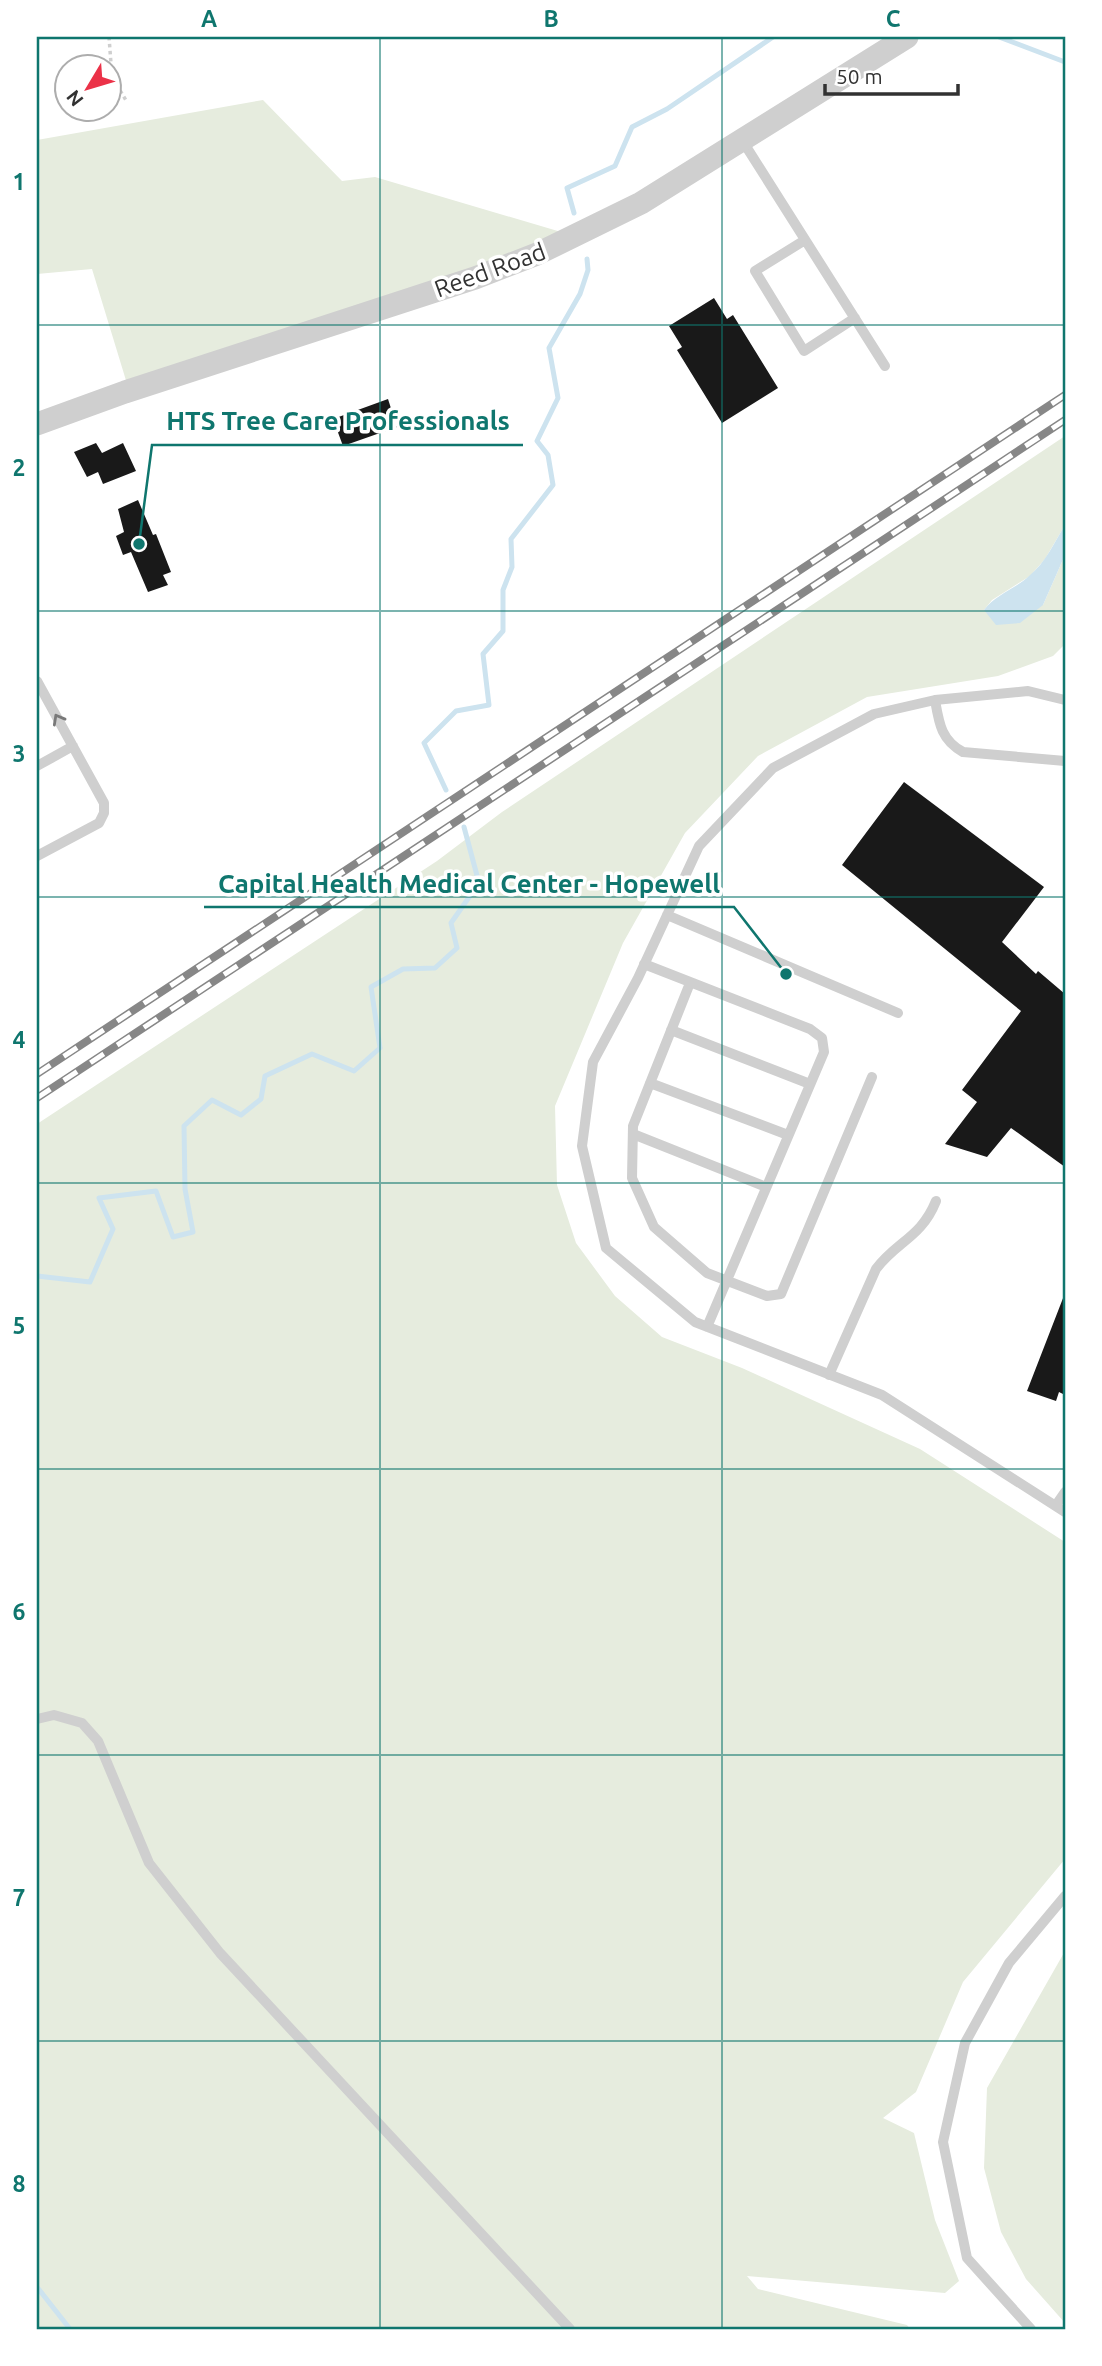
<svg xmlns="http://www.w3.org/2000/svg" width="1102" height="2366" viewBox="0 0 1102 2366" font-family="Ubuntu,sans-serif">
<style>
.green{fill:#e6ecde}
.water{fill:#cde3ef}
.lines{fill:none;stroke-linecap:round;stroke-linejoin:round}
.stream{stroke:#cde3ef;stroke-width:5}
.building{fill:#191919}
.path{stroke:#cfcfcf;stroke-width:3.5;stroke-dasharray:3.5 3.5;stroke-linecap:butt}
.service{stroke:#cfcfcf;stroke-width:10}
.tertiary{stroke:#cfcfcf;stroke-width:23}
.rail-casing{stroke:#878787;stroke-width:8}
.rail{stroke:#fff;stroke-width:5;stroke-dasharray:16;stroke-linecap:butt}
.oneway{stroke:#797979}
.grid{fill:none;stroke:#0f766e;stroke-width:2;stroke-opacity:0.55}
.labels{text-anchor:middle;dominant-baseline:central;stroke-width:7;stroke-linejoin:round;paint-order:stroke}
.street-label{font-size:24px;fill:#323232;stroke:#fff}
.leader{fill:none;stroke:#0f766e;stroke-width:2.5}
.callout-dot{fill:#0f766e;stroke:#fff;stroke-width:2.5}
.callout-label{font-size:26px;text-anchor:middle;font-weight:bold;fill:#0f766e;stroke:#fff;stroke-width:7;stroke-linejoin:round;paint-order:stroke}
.neatline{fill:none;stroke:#0f766e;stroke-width:2.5}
.grid-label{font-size:23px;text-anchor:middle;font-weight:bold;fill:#0f766e}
</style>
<rect width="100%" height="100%" fill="#fff"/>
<!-- green -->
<path class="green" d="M263,100l79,81 33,-4 203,60 -450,150 -36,-118 -55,5v-134z
M1065,436v89l-20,34 -15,17 -38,24 -8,10 59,-5 22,-50v89l-12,12 -55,20 -131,21 -109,59 -73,77 -62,110 -68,163 2,79 19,58 39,53 47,41 80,31 178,81 145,93v317l-102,123 -47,110 -33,26 31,15 21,87 24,61 -14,12 -198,-17 11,13 149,36 3,4h-873v-1205l400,-263 65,-49z
M1065,1951v372l-39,-44 -25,-47 -17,-64 3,-80z"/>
<!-- water -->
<path class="water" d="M1065,525v30l-22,50 -23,18 -24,2 -12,-15c12,-16 31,-21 45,-34 17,-14 25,-33 36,-51z"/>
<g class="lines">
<!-- stream -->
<path class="stream" d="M999,37l66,25
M574,213l-7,-25 48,-22 17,-39 35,-18 106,-72
M446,790l-22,-47 32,-32 33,-6 -6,-51 20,-23v-41l9,-23 -1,-28 42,-54 -5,-30 -11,-14 21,-43 -9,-50 31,-54 8,-24 -1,-11
M37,1276l53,6 23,-53 -14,-31 57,-7 17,46 20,-5 -8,-43 -1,-63 28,-26 29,15 20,-16 4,-23 47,-22 42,17 26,-23 -9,-61 32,-18 32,-1 22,-20 -6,-25 28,-40 -15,-56
M37,2287l33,42"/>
</g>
<!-- building -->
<path class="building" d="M714,298l13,21 6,-4 45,73 -56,35 -45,-73 5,-3 -13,-21z
M388,399l9,28 -54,19 -10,-27z
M96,443l6,10 21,-10 13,28 -33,13 -5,-12 -11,5 -13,-25z
M138,500l15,35 3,-1 15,38 -8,3 5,10 -20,7 -17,-40 -8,3 -7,-19 8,-4 -6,-23z
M904,782l140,105 -42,55 34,32 2,-3 27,23v173l-54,-39 -24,29 -42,-13 32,-42 -15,-12 59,-79 -179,-146z
M1065,1293v102l-6,-3 -3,9 -29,-10z"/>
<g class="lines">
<!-- path -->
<path class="path" d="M109,37l3,40 15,25"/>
<!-- service -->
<path class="service" d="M742,140l143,226
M805,240l-50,31 49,80 51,-33
M37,681l67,122v10l-5,10 -62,33
M935,700c4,23 6,40 28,52l102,9
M1065,700l-37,-9 -93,9 -61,14 -101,54 -74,78 -61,132 -45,84 -11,84 24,102 89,74 187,73 183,117
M37,766l36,-20
M667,915l231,98
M644,964l166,65 12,9 2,14 -117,275
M690,983l-57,143 -1,52 22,49 53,46 60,23 14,-2 91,-217
M671,1030l139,54
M650,1083l138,52
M633,1134l133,53
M829,1375l47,-106c21,-28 45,-31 60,-68
M1056,1505l9,-13
M37,1719l17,-4 28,8 16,18 51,122 71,90 350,376
M1031,2329l-64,-71 -24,-116 22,-99 44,-80 56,-67"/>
<!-- tertiary -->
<path class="tertiary" d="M37,424l88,-32 350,-114 62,-24 104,-51 266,-166"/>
<!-- rail casing -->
<g class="rail-casing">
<path id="rail" d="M37,1074l1028,-679
M37,1098l1028,-678"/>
</g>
<!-- rail -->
<use href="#rail" class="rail"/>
</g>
<!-- one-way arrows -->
<defs><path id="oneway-chevron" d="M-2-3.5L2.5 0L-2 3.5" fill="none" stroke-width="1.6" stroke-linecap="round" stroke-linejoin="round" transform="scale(1.75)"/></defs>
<use class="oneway" href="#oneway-chevron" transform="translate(58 719) rotate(-119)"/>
<!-- grid -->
<path class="grid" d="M380,37v2292M722,37v2292M37,325h1028M37,611h1028M37,897h1028M37,1183h1028M37,1469h1028M37,1755h1028M37,2041h1028"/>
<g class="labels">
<!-- street labels -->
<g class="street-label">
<text transform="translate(490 270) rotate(-20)">Reed Road</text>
</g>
</g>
<!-- callouts -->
<path class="leader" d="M139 544L152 445H523M786 974L734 907H204"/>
<g class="callout-dot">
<circle cx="139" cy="544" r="7"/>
<circle cx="786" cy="974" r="7"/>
</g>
<g class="callout-label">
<text x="338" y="430">HTS Tree Care Professionals</text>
<text x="469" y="893">Capital Health Medical Center - Hopewell</text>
</g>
<!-- border -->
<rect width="1102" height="2366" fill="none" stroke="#ffffff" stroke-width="77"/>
<!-- north arrow -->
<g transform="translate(88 88) rotate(232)"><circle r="33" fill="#ffffff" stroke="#adadad" stroke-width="2"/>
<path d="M0-5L12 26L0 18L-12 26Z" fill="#eb3248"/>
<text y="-10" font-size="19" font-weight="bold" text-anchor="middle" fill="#323232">N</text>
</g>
<!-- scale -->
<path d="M825 84v10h133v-10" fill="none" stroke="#323232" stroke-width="3.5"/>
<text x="836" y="84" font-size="21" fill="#323232" stroke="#ffffff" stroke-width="5" paint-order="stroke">50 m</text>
<rect x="38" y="38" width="1026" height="2290" class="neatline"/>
<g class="grid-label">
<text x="209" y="27">A</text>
<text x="551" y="27">B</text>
<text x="893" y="27">C</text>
<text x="19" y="190">1</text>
<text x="19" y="476">2</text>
<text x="19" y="762">3</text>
<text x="19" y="1048">4</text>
<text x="19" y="1334">5</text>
<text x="19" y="1620">6</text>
<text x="19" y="1906">7</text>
<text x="19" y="2192">8</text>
</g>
</svg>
